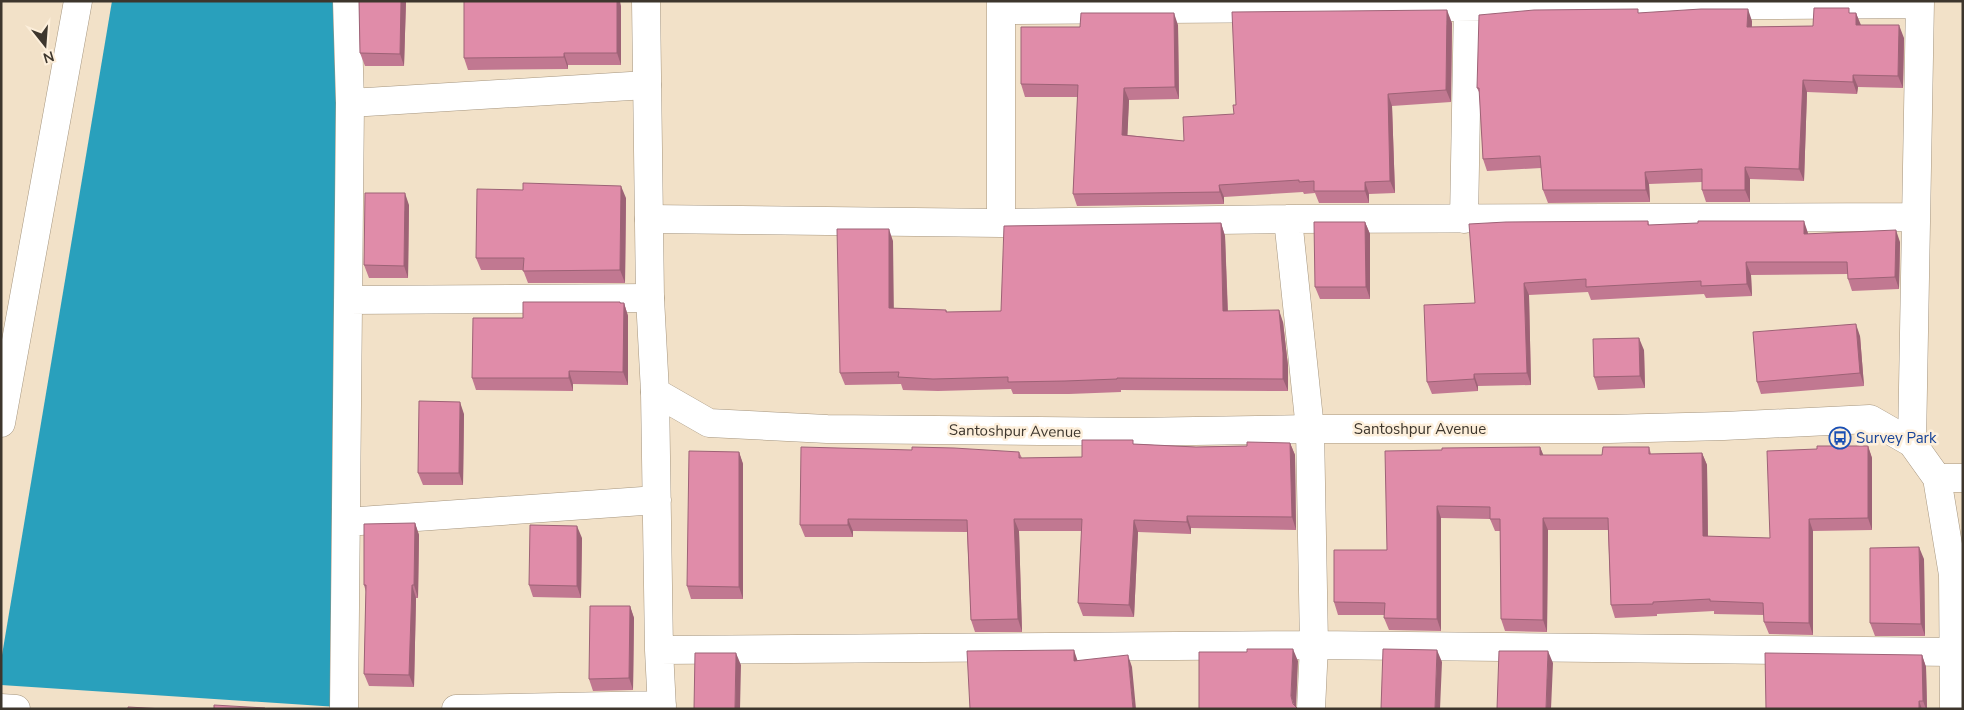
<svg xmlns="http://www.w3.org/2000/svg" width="1964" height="710" viewBox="0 0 1964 710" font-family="'Nunito Sans',sans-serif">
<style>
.water{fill:#29a0bc}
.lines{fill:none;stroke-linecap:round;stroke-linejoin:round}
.street-casing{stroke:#a5957e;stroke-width:29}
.secondary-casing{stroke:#a5957e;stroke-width:29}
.street{stroke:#fff;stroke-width:28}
.secondary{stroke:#fff;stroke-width:28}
.wall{fill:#c17891}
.shaded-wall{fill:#9d6276}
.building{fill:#e08ca9;stroke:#9d6276}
.labels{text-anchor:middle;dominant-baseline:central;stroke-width:5;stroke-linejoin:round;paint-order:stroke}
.street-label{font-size:15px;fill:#3d362d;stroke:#fdefdb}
.transit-label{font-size:15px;fill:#164399;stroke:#fdefdb;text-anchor:start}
</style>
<rect width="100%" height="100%" fill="#f2e1c8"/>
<!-- water -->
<path class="water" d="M112,1h226l15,707 -352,-23v-24z"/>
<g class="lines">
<!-- street casing -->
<g class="street-casing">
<path id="street" d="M1001,10l919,-6
M350,103l297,-18
M649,219l352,4v-222
M1288,219l22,210 4,216 -3,64
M1464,219l4,-218
M1001,223l287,-4 628,-2
M348,300l302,-2
M655,392l4,258 3,59
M1,423l77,-422
M1912,443l8,-442
M1937,478h26
M346,522l311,-22
M659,650l655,-5 639,7
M1,708l15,1
M344,709l6,-606 -3,-102
M456,709l206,-4"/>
</g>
<!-- secondary casing -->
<g class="secondary-casing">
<path id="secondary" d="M646,1l4,297 5,94 54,31 118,6 306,3 177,-3h299l115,-3 146,-7 42,24 25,35 16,97 1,134"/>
</g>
<!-- street -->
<use href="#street" class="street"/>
<!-- secondary -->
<use href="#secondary" class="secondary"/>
</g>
<!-- wall -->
<path class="wall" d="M359,1h47l-2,65h-39l-5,-13z
M621,6v59h-53v4l-100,1 -4,-12z
M1640,13l112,8v6l61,-1 37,-13h6l4,12 44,13 -1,50 -45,-1 -1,7 -50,-2 -3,89 -54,-2v23h-44l-4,-12v-8l-53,2 1,18 -102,1 -5,-13 -2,-22 -54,3 -4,-12 -3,-65 -3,-6z
M1452,23l-1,79 -59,4 3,87 -26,1v9h-50l-4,-10 -11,1 -1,-2 -79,5v7l-147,2 -4,-12 5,-97h-53l-4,-13 59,-57 98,-2 1,74 -50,1 -2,35 57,6 50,-27 2,-9z
M626,198l-1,85h-97l-5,-13h-42l-5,-12z
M409,205l-1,73h-39l-5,-13z
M1648,221l1,4 159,8v1l92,8 -1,47 -47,2 -4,-12v-5l-97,1 1,21 -46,2 -2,-4 -113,6 -3,-8 -59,3 2,90 -53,1v5l-46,3 -5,-12 48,-79z
M1365,222l5,12v65h-50l-5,-12z
M1221,223l4,13 3,75 55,11 5,44v25l-167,-1v2l-52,2h-56l-2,-5 -73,2 -35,-1 -2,-6 -56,1 -5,-12 53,-132v67l53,2 1,2 54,-1z
M620,303h4l4,13v69l-55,-1v7l-97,-1 -4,-12 51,-60z
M1860,336l4,50 -103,8 -4,-12z
M1644,350l1,38 -47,2 -4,-13z
M464,414l-1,71h-40l-5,-12z
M1290,443l5,12 1,75 -105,-2v6l-53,-2 -4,85 -51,-1 -5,-13 4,-72h-63l3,101h-47l-4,-12 -4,-88 -114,-1v6h-48l-5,-12 219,-73 3,6 60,-1 52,-13 62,3 51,-1z
M1868,446l4,12v72l-59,1v104l-44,-1 -5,-12v-7l-50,-1v-3l-57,3v2l-42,2 -4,-13 -3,-75h-60l-1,102 -42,-1 -4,-12 -1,-88h-5l-5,-12 -49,-1v113l-52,-1 -5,-12 1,-3h-47l-4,-13 53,-52 55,-100 98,-3 3,8h59l47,-8 2,7 51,-1 5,12 1,72 62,1 47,-89z
M739,452l4,12v135h-52l-4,-13z
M415,523l4,12 -1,63h-2l-2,89 -45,-1 -5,-12 2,-82 -2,-7z
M582,538l-1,60 -48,-1 -4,-12z
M1924,559l1,77h-50l-5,-13z
M630,606l4,12 -1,72 -40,1 -4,-12z
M1922,655l4,12 1,42h-161z"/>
<!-- shaded-wall -->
<path class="shaded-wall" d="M401,1h5l-2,65 -4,-12z
M617,1h3l1,5v59l-4,-12z
M1748,9l4,12 -1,18 -4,-12z
M1447,10l5,13 -1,79 -5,-12z
M1174,13l4,12 1,74 -4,-12z
M1856,13l5,12h-5z
M1899,25l5,13 -1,50 -5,-12z
M564,53l4,12v4l-4,-12z
M1853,75l5,12 -1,7 -4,-12z
M1803,80l4,12 -3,89 -5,-12z
M1124,88l5,12 -2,47 -5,-12z
M1388,94l4,12 3,87 -5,-12z
M1745,167l5,12v23l-5,-12z
M1645,172l4,12 1,18 -4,-12z
M1365,182l4,12v9l-4,-12z
M1219,185l5,12v7l-4,-12z
M621,186l5,12 -1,85 -5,-13z
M405,193l4,12 -1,73 -4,-12z
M1804,221l4,12v14l-4,-13z
M1365,222l5,12v65l-4,-12z
M1221,223l4,13 3,87 -5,-12z
M889,229l4,12 1,79 -5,-12z
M1896,230l4,12 -1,47 -4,-12z
M1746,262l5,13 1,21 -5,-12z
M1524,283l5,12 2,90 -4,-12z
M620,302l4,11v-10l4,13v69l-5,-13z
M1279,310l4,12 5,44v25l-5,-12z
M1856,324l4,12 4,50 -4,-13z
M1639,338l5,12 1,38 -5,-12z
M569,371l4,13v7l-4,-13z
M1474,374l4,12v5l-4,-12z
M460,402l4,12 -1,71 -4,-12z
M1290,443l5,12 1,75 -4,-13z
M1868,446l4,12v72l-4,-12z
M1540,447l5,12 -5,-4z
M739,452l4,12v135l-4,-12z
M1702,453l5,12 1,84 -5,-13z
M1437,506l4,12v113l-4,-12z
M1187,516l4,12v6l-4,-12z
M1543,518l5,12 -1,102 -4,-12z
M848,519l5,12v6l-5,-12z
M1014,519l5,12 3,101 -4,-13z
M1809,519l4,12v104l-4,-12z
M1134,520l4,12 -4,85 -5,-12z
M415,523l4,12 -1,63 -4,-13z
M577,526l5,12 -1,60 -4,-12z
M1919,547l5,12 1,77 -4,-12z
M412,585l4,13 -2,89 -5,-12z
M630,606l4,12 -1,72 -4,-12z
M1293,649l5,12 -2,48h-1l-4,-13z
M1074,650l4,12 -4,-1z
M1437,650l5,12 -2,47h-5z
M1548,651l5,12 -2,46h-5z
M736,653l5,12 -1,44h-5z
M1128,655l4,12 4,42h-3z
M1922,655l4,12 1,42h-1l-3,-8z
M1919,701l3,8h-3z"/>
<!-- building -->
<path class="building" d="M359,1h42l-1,53 -40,-1z
M464,1h153v52h-53v4l-100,1z
M1814,8h35v5h7v12h43l-1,51 -45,-1v7l-50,-2 -4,89 -54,-2v23h-43v-21l-57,3 1,18h-103l-3,-34 -57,3 -4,-71h-2l2,-73 55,-5 104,-1v4l63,-4h47l-1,18 66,-1z
M1447,10l-1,80 -58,4 2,87 -25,1v9h-51v-10l-15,1v-2l-80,5 1,7 -147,2 5,-109 -57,-1v-57h59l1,-14h93l1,74 -51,1 -2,47 62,6 -1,-24 51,-3 -1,-9h3l-4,-93z
M523,183l98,3 -1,84 -97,1 1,-13h-48l1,-69 46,1z
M365,193h40l-1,73 -40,-1z
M1648,221v4l50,-2v-2h106v13l92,-4 -1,47 -47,2 -1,-17h-101l1,22 -46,2v-5l-115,6v-8l-62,4 3,90 -53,1v5l-47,3 -3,-77 51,-2 -6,-79 37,-2z
M1314,222h51l1,65h-51z
M1221,223l2,88 56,-1 4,43v26l-166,-1v1l-52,2 -57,1v-5l-75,2 -35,-2 1,-5 -59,1 -3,-144h52v79l57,2v2l55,-1 3,-85z
M523,302h97v1h4l-1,69 -54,-1v7h-97l1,-60h50z
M1856,324l4,49 -103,9 -4,-50z
M1639,338l1,38 -46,1 -1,-38z
M419,401l41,1 -1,71h-41z
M1082,440h51v4l63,3 51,-1v-4l43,1 2,74 -105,-1v6l-53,-2 -5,85 -51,-2 4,-84h-68l4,100 -47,1 -4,-100 -119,-1v6h-48l1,-78 111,3v-3l42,1 65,4v6l63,-1z
M1817,446h51v72l-59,1v104l-45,-1 -1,-19 -53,-2v-2l-57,3v2l-42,1 -3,-87h-65v102l-42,-1 -1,-100h-10v-12l-53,-1v113l-53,-1 1,-15 -51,-1v-52h53l-2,-99 57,-1v-2l98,-1v8h62l1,-8h46v7l53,-1 1,83 67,2 -3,-87 50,-2z
M689,451l50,1v135l-52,-1z
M415,523l-1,62h-2l-3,90 -45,-1 2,-89h-2v-61z
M530,525l47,1v60l-48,-1z
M1919,547l2,77 -51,-1v-75z
M590,606h40l-1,72 -40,1z
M1247,649h46l-2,47 2,8 5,5h-99v-57h48z
M1383,649l54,1 -2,59h-54z
M1074,650v11l54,-6 5,54h-163l-3,-58z
M1499,651h49l-2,58h-49z
M695,653h41l-1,56h-41z
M1765,653l157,2 1,46h-4v8h-153z
M214,705l51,3v1h-51z
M128,707l36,2h-36z"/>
<!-- icons -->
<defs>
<g id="bus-ring" transform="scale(1.125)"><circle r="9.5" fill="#fdefdb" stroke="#1a4fb4" stroke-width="1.5"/><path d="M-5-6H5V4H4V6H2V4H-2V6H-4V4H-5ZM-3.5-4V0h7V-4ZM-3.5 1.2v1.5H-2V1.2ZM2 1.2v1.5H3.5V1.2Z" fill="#1a4fb4"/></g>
</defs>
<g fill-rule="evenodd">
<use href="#bus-ring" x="1840" y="438"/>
</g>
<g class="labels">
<!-- street labels -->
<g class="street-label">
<text x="1420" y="429">Santoshpur Avenue</text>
<text transform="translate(1015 431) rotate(1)">Santoshpur Avenue</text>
</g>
<!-- transit labels -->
<g class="transit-label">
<text x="1856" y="438">Survey Park</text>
</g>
</g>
<!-- border -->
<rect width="1964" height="710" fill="none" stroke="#3d362d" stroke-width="5"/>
<!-- north arrow -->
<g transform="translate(45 45) rotate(163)" stroke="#fdefdb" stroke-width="4" paint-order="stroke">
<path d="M0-4L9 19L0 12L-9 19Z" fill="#3d362d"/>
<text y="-8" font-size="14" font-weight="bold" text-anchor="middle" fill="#3d362d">N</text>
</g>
</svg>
